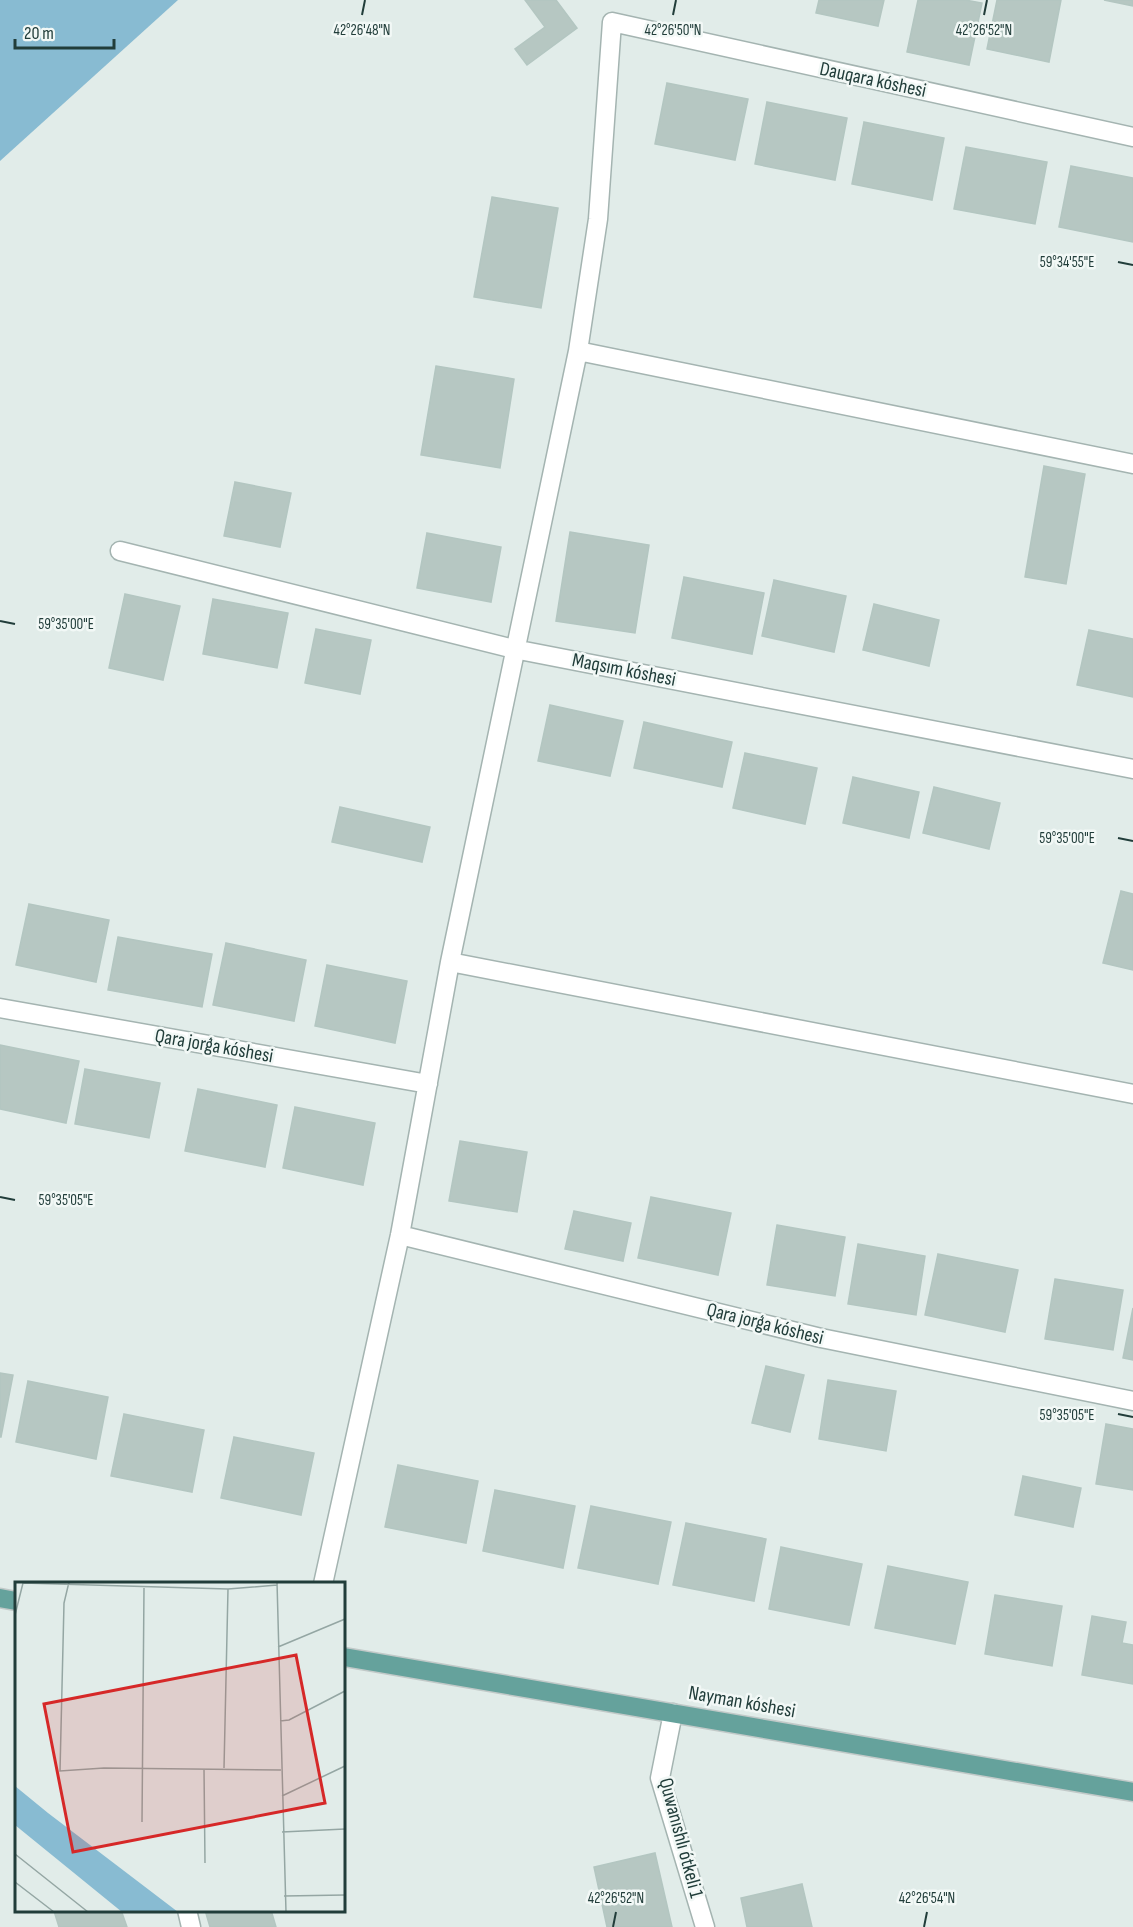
<svg xmlns="http://www.w3.org/2000/svg" width="1133" height="1927" viewBox="0 0 1133 1927" font-family="'Sofia Sans Condensed',sans-serif">
<style>
.water{fill:#88bbd2}
.building{fill:#b6c7c2;stroke:#b3c6c1;stroke-width:1.5}
.lines{fill:none;stroke-linecap:round;stroke-linejoin:round}
.minor-casing{stroke:#a4b4b1;stroke-width:21}
.major-casing{stroke:#c1c9c8;stroke-width:21}
.minor{stroke:#fff;stroke-width:18}
.major{stroke:#65a29c;stroke-width:18}
.ticks{fill:none;stroke:#213d3a;stroke-width:2}
.labels{text-anchor:middle;dominant-baseline:central;stroke-width:5;stroke-linejoin:round;paint-order:stroke}
.street-label{font-size:20px;fill:#213d3a;stroke:#f2f8f6}
.inset-road{fill:none;stroke:#94a6a3;stroke-width:1.5}
.view{fill:#d62828;fill-opacity:0.15;stroke:#d62828;stroke-width:3}
.inset-edge{fill:none;stroke:#213d3a;stroke-width:3}
.ticks-label{font-size:15px;text-anchor:middle;fill:#213d3a;stroke:#f2f8f6;stroke-width:5;stroke-linejoin:round;paint-order:stroke}
</style>
<rect width="100%" height="100%" fill="#e1ece9"/>
<!-- water -->
<path class="water" d="M0,0h178l-178,161z"/>
<!-- building -->
<path class="building" d="M525,0h31l21,28 -50,37 -12,-16 30,-22z
M819,0h65l-6,26 -62,-13z
M918,0h47l17,3 -13,62 -62,-13z
M997,0h64l-12,62 -62,-13z
M1104,0h29v6z
M667,83l81,16 -13,61 -80,-16z
M767,102l80,16 -12,62 -80,-16z
M864,122l80,16 -12,62 -80,-16z
M966,147l81,15 -12,62 -81,-15z
M1071,166l62,12v64l-74,-15z
M492,197l66,11 -17,100 -67,-11z
M436,366l78,13 -14,89 -79,-13z
M1044,466l41,8 -19,110 -41,-7z
M235,482l56,11 -11,54 -56,-11z
M570,532l79,13 -14,88 -79,-12z
M427,533l74,14 -10,55 -74,-14z
M684,577l80,16 -12,61 -80,-16z
M774,580l72,16 -12,56 -72,-16z
M125,594l55,12 -17,74 -54,-12z
M213,599l75,14 -11,55 -74,-14z
M874,604l65,16 -10,46 -66,-16z
M316,629l55,11 -11,54 -55,-11z
M1089,630l44,9v58l-56,-12z
M550,705l73,16 -13,55 -72,-15z
M644,722l88,20 -10,45 -88,-19z
M745,753l72,15 -12,56 -72,-16z
M853,777l66,15 -10,46 -66,-15z
M934,787l66,16 -11,46 -66,-16z
M340,807l90,20 -8,35 -90,-20z
M1121,891l12,3v76l-30,-7z
M29,904l80,16 -13,62 -80,-17z
M118,937l94,17 -10,53 -94,-17z
M226,943l80,17 -12,61 -81,-16z
M327,965l80,16 -12,62 -80,-17z
M0,1045l79,16 -13,62 -66,-14z
M85,1069l75,14 -11,55 -74,-14z
M198,1089l79,16 -12,62 -80,-16z
M295,1107l80,16 -12,62 -80,-17z
M460,1141l67,11 -10,60 -68,-11z
M651,1197l80,16 -13,62 -80,-17z
M574,1211l57,12 -8,38 -58,-12z
M777,1225l68,12 -10,59 -68,-11z
M858,1244l67,12 -9,59 -68,-11z
M938,1254l80,16 -13,62 -80,-17z
M1055,1279l68,11 -10,60 -68,-11z
M1133,1308v52l-10,-2z
M766,1366l38,9 -14,57 -38,-9z
M0,1373l13,2 -12,62h-1z
M828,1380l68,11 -10,60 -67,-12z
M28,1381l80,16 -12,62 -80,-17z
M124,1414l80,16 -12,62 -81,-16z
M1106,1424l27,5v61l-37,-6z
M234,1437l80,16 -13,62 -80,-17z
M398,1465l80,16 -12,62 -81,-16z
M1023,1476l58,12 -8,39 -58,-12z
M495,1490l80,16 -12,62 -80,-17z
M591,1506l80,16 -13,62 -80,-16z
M686,1523l80,16 -12,62 -81,-16z
M781,1547l81,17 -13,61 -80,-16z
M888,1566l80,16 -13,62 -80,-16z
M995,1595l67,11 -10,60 -67,-12z
M1092,1616l34,6 -4,21 11,2v39l-51,-9z
M655,1853l17,74h-65l-13,-60z
M802,1884l10,43h-65l-6,-29z
M121,1910l6,17h-68l-5,-16z
M205,1910h66l5,17h-66z"/>
<g class="lines">
<!-- minor casing -->
<g class="minor-casing">
<path id="minor" d="M578,351l555,113
M120,551l394,98 619,120
M450,962l683,132
M0,1008l428,76
M400,1235l421,103 312,63
M323,1584l77,-349 50,-273 128,-611 20,-132 14,-197 521,115
M673,1713l-13,65 45,149
M187,1910l4,17"/>
</g>
<!-- major casing -->
<g class="major-casing">
<path id="major" d="M0,1598l16,3
M344,1657l789,135"/>
</g>
<!-- minor -->
<use href="#minor" class="minor"/>
<!-- major -->
<use href="#major" class="major"/>
</g>
<!-- ticks -->
<path class="ticks" d="M362,15l3,-15M673,15l3,-15M984,15l3,-15M1118,262l15,3M0,621l15,3M1118,838l15,3M0,1197l15,3M1118,1414l15,3M613,1927l3,-15M924,1927l3,-15"/>
<g class="labels">
<!-- street labels -->
<g class="street-label">
<text transform="translate(873 80) rotate(12)">Dauqara kóshesi</text>
<text transform="translate(624 670) rotate(11)">Maqsım kóshesi</text>
<text transform="translate(214 1046) rotate(10)">Qara jorǵa kóshesi</text>
<text transform="translate(765 1324) rotate(14)">Qara jorǵa kóshesi</text>
<text transform="translate(742 1702) rotate(10)">Nayman kóshesi</text>
<text transform="translate(681 1838) rotate(75)">Quwanıshlı ótkeli 1</text>
</g>
</g>
<!-- overview -->
<g transform="translate(15 1582)">
<rect width="330" height="330" fill="#e1ece9"/>
<path d="M0,204l33,27 130,99h-56l-107,-87z" fill="#88bbd2"/>
<path class="inset-road" d="M54,0l-5,21 -4,168 44,-3 177,2M262,0l9,330M0,33l8,-32 205,6 49,-4M263,65l67,-28M265,139l9,-1 56,-29M209,186l4,-179M189,187l1,94M267,214l63,-30M127,240l2,-234M267,250l63,-3M0,272l73,58M0,300l39,30M269,314l61,-1"/>
<path class="view" d="M281,73l29,148 -252,49 -29,-148z"/>
<rect width="330" height="330" class="inset-edge"/>
</g>
<g class="ticks-label">
<text x="362" y="35">42°26'48"N</text>
<text x="673" y="35">42°26'50"N</text>
<text x="984" y="35">42°26'52"N</text>
<text x="1067" y="267">59°34'55"E</text>
<text x="66" y="629">59°35'00"E</text>
<text x="1067" y="843">59°35'00"E</text>
<text x="66" y="1205">59°35'05"E</text>
<text x="1067" y="1420">59°35'05"E</text>
<text x="616" y="1903">42°26'52"N</text>
<text x="927" y="1903">42°26'54"N</text>
</g>
<!-- scale -->
<path d="M15 39v9h99v-9" fill="none" stroke="#213d3a" stroke-width="3"/>
<text x="24" y="39" font-size="18" fill="#213d3a" stroke="#f2f8f6" stroke-width="4.5" paint-order="stroke">20 m</text>
</svg>
